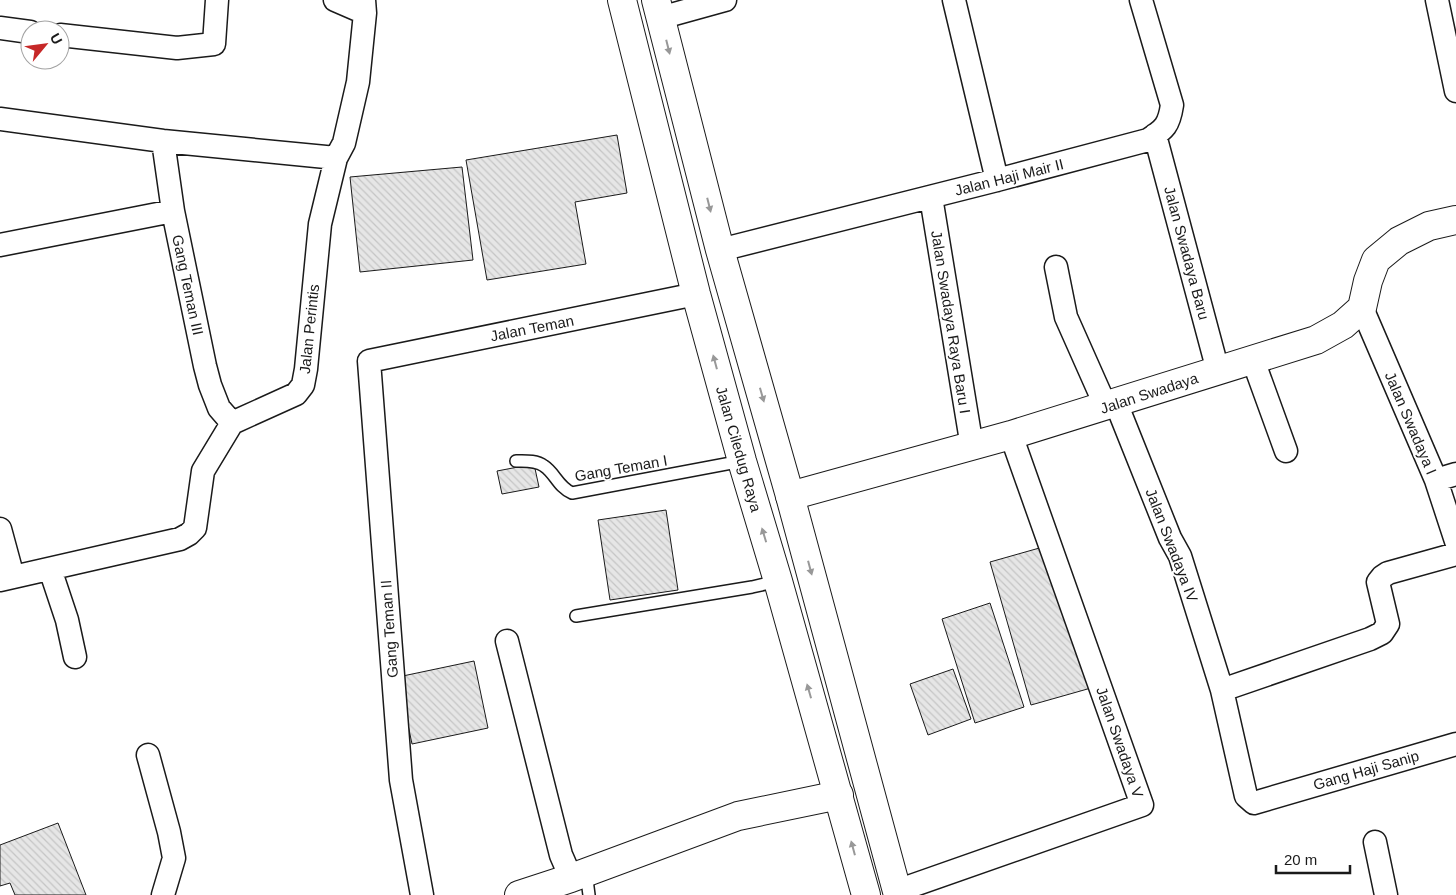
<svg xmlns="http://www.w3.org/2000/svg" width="1456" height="895" viewBox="0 0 1456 895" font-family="Arial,sans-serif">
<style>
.building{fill:url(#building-back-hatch);stroke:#1a1a1a}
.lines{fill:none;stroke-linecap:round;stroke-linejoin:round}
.lane-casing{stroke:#1a1a1a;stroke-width:14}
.street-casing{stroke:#1a1a1a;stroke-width:25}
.secondary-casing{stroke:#1a1a1a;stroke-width:30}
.primary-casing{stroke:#1a1a1a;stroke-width:30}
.lane{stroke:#fff;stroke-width:11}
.street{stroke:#fff;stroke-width:22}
.secondary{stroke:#fff;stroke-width:28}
.primary{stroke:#fff;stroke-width:28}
.oneway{fill:#989898}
.labels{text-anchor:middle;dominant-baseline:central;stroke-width:4;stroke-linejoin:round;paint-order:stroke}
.street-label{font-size:15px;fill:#1a1a1a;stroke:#fff}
</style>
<defs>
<pattern id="building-back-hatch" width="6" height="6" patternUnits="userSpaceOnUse" patternTransform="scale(1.25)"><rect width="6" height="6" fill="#e6e6e6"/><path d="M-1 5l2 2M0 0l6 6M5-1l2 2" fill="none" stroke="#c5c5c5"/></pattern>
</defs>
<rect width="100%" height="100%" fill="#fff"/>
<!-- building -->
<path class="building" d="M617,135l10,58 -52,9 11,62 -99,16 -21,-120z
M462,167l11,93 -113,12 -10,-95z
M534,464l5,23 -37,7 -5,-23z
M666,510l12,80 -68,10 -12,-80z
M1050,545l41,143 -60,17 -41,-143z
M990,603l34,104 -49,16 -33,-104z
M474,661l14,67 -76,16 -14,-67z
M953,669l18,50 -43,16 -18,-51z
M58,823l28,72h-71l-5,-12 -10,3v-41z"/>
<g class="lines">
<!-- lane casing -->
<g class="lane-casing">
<path id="lane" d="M516,461c9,0 20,-1 28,5 11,7 14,21 28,27l170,-32
M576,616l176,-29 26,-6
M586,872l3,23"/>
</g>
<!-- street casing -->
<g class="street-casing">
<path id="street" d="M335,0l30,13
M954,0l43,180
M1437,0l19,91
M660,18l65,-18
M0,28l30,4
M60,35l117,13 37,-4 3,-44
M0,119l163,22 173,17
M1155,135l63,236
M163,141l10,70 32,155 5,19 9,23 13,15
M931,197l41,250
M0,245l173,-34
M720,250l277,-70 151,-40c17,-11 21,-15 24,-35l-31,-105
M1056,267l10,50 40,90
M1362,308l74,172 20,61
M1253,360l33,91
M1116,403l54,135 10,18 42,134 24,106 8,7 202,-59
M1436,480l20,-6
M0,529l13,48
M50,569l17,51 8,37
M0,580l180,-41 9,-5 6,-6 8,-57 29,-48 64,-29 7,-9 3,-16 14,-145 16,-66 8,-15 14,-61 7,-69 -1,-13
M507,641l54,214 10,23
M1222,690l148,-51 12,-6 6,-9 -10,-42 4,-5 6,-4 68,-19
M148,755l21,77 5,26 -11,37
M1375,842l11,53
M897,891l245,-86 -131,-370
M422,895l-21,-115 -32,-419 327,-67"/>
</g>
<!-- secondary casing -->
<g class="secondary-casing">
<path id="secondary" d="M790,496l221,-61 305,-95 27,-15 19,-17 6,-27 8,-21 23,-19 30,-15 27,-6
M519,895l52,-17 167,-62 101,-21"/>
</g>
<!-- primary casing -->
<g class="primary-casing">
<path id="primary" d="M622,0l74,294 46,167 36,120 88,314
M656,0l64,250 70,246 108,399"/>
</g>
<!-- lane -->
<use href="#lane" class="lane"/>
<!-- street -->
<use href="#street" class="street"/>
<!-- secondary -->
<use href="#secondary" class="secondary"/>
<!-- primary -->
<use href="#primary" class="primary"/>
</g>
<!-- one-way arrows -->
<defs><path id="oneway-solid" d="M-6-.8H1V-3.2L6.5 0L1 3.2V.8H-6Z" transform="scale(1.25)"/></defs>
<g class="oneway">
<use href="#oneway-solid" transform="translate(668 47) rotate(76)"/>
<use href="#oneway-solid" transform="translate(709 205) rotate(76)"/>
<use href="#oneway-solid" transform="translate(715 362) rotate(-105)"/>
<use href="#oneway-solid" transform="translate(762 395) rotate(74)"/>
<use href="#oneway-solid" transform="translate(764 535) rotate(-107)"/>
<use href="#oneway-solid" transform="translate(810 568) rotate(75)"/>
<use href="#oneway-solid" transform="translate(809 691) rotate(-106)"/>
<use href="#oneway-solid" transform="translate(853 848) rotate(-105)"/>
</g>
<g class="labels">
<!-- street labels -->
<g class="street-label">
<text transform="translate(1009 177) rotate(-14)">Jalan Haji Mair II</text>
<text transform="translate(1187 253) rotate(75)">Jalan Swadaya Baru</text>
<text transform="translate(188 285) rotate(78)">Gang Teman III</text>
<text transform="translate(951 322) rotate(81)">Jalan Swadaya Raya Baru I</text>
<text transform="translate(532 328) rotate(-11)">Jalan Teman</text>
<text transform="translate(309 329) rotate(-84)">Jalan Perintis</text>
<text transform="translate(1149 393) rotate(-18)">Jalan Swadaya</text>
<text transform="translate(1411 423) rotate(67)">Jalan Swadaya I</text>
<text transform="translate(739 449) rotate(74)">Jalan Ciledug Raya</text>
<text transform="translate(621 468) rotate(-10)">Gang Teman I</text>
<text transform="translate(1172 545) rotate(69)">Jalan Swadaya IV</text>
<text transform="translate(389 629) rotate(-94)">Gang Teman II</text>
<text transform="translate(1120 742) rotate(71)">Jalan Swadaya V</text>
<text transform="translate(1366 770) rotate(-16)">Gang Haji Sanip</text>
</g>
</g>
<!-- north arrow -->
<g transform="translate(45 45) rotate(61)"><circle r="24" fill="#ffffff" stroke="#a3a3a3"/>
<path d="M0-4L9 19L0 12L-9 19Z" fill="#c62828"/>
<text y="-8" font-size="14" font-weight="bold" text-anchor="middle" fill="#1a1a1a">U</text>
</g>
<!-- scale -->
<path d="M1276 865v8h74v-8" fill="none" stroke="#1a1a1a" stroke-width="2.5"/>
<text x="1284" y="865" font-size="15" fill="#1a1a1a" stroke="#ffffff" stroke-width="4" paint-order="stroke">20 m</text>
</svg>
